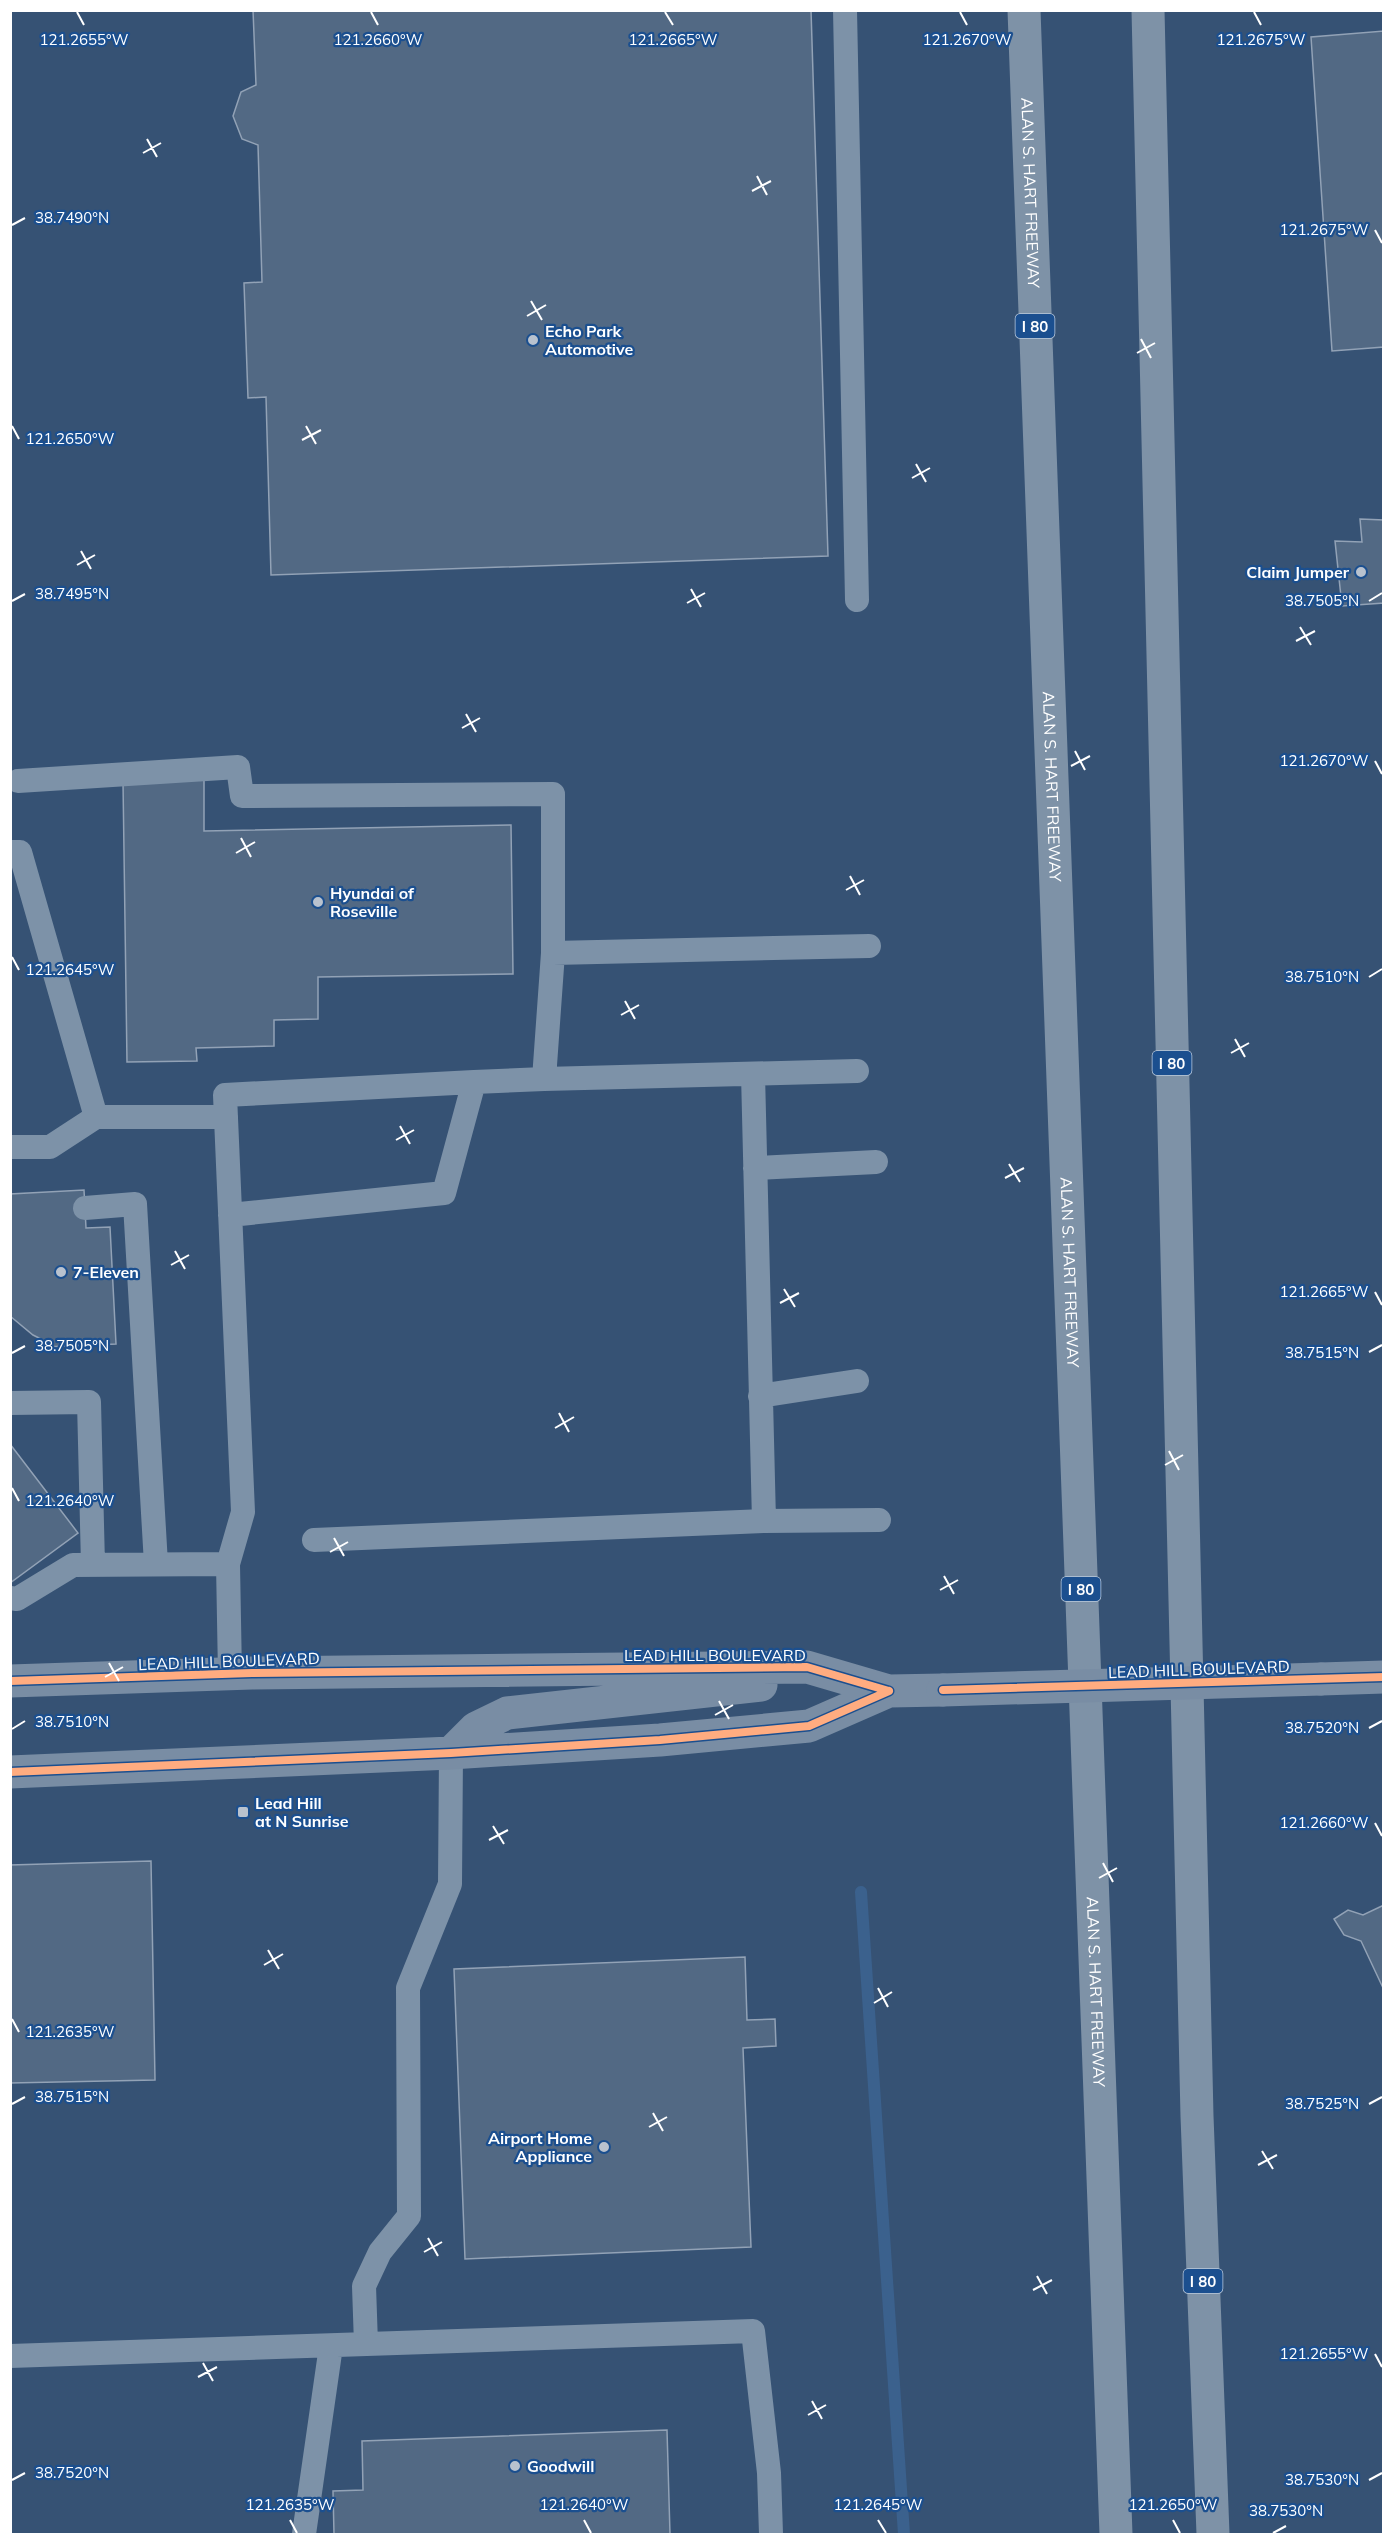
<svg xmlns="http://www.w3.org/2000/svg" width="1394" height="2545" viewBox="0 0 1394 2545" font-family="Mulish,sans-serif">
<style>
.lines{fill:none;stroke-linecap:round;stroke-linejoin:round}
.stream{stroke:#3b618d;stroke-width:12}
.building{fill:#526984;stroke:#92a2b6;stroke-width:1.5}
.service{stroke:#7d92a8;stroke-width:24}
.secondary{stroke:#798da4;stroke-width:33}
.motorway{stroke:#7e92a7;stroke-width:33}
.secondary-bridge{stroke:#798da4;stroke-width:33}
.cycleway-casing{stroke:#1b4f8f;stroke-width:11}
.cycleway{stroke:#ffac80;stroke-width:8}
.ticks{fill:none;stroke:#fff;stroke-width:2}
.poi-dot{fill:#b9c2ce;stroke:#1b4f8f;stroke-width:2}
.labels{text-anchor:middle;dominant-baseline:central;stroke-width:4.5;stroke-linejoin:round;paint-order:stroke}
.shield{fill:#1b4f8f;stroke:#bbcadd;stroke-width:1.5}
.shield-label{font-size:15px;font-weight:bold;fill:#fff}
.street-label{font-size:16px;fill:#fff;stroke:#1b4f8f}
.poi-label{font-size:16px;font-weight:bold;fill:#fff;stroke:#1b4f8f;text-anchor:start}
.ticks-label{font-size:15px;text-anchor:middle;fill:#fff;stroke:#1b4f8f;stroke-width:4.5;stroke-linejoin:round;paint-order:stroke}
</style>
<rect width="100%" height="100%" fill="#365274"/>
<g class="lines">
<!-- stream -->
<path class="stream" d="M861,1892l43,642"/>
</g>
<!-- building -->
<path class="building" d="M253,10h558l17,546 -557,19 -5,-178 -18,1 -4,-115 18,-1 -4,-137 -16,-6 -9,-23 8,-24 15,-7z
M1384,31v316l-52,4 -21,-314z
M1360,519l24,1v83l-42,3 -7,-65 27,1z
M204,780v51l307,-6 2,149 -195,3v42l-44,1v26l-78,2 1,13 -70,1 -4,-280z
M84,1190l2,38 24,-1 6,117 -73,3v-7l-10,-5 -23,-19v-122z
M10,1444l68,89 -68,50z
M151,1861l4,219 -145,3v-218z
M1384,1905v85l-23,-49 -17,-6 -10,-16 14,-9 15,5z
M745,1957l2,63 28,-1 1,27 -33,2 8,199 -286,12 -11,-290z
M667,2430l3,104h-336l-1,-43 30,-1 -1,-49z"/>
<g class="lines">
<!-- service -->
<path class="service" d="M845,10l12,590
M18,781l220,-14 4,29 311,-2v159l316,-7
M10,852h10l76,265
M553,953l-9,126 313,-8
M10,1147h40l46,-30h130
M755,1168l121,-6
M85,1208l50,-4 21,360
M230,1215l214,-22 30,-111 70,-3
M760,1396l97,-15
M10,1403l79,-1 4,163
M764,1521l115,-1
M314,1540l450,-19 -11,-447
M10,1598l7,1 56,-34 155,-1
M230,1675l-2,-111 15,-52 -18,-417 249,-13
M366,2344l-2,-58 16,-34 29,-36 -1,-228 42,-104 1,-131
M10,2356l743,-25 16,142 2,61
M304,2534l27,-188"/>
<!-- secondary -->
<path class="secondary" d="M1321,1679l63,-2
M10,1681l242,-8 555,-6 82,24 54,-1
M451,1753l25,-25 31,-15 254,-28
M10,1772l441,-19 209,-13 149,-14 80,-35"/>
<!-- motorway -->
<g class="motorway">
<path id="s1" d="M1024,10l92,2524"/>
<path d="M1148,10l49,2106 16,418"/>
</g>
<!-- secondary-bridge -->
<path class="secondary-bridge" d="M943,1690l378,-11"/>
<!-- cycleway casing -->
<g class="cycleway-casing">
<path id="cycleway" d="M10,1681l242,-8 555,-6 82,24
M943,1690l441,-13
M10,1772l441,-19 209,-13 149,-14 80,-35"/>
</g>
<!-- cycleway -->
<use href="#cycleway" class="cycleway"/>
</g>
<!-- ticks -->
<path class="ticks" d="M77,12l7,13M371,12l7,13M665,12l8,13M960,12l7,13M1254,12l7,13M147,139l10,18M143,153l18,-10M757,176l10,19M752,191l19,-10M12,225l13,-7M1375,230l7,13M531,301l11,19M527,316l19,-11M1141,339l10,19M1137,353l18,-10M12,426l7,13M306,426l10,18M302,440l19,-10M916,464l10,18M912,478l18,-10M81,551l10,18M77,565l18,-10M691,589l10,18M12,601l13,-7M1369,601l13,-8M687,603l18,-10M1300,627l11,18M1296,641l19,-10M466,714l10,18M462,728l18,-10M1075,751l10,19M1375,761l7,13M1071,766l19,-10M241,838l10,19M236,853l19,-11M850,876l10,19M846,890l18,-10M12,957l7,13M1369,977l13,-8M625,1001l10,18M621,1015l18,-10M1235,1039l10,18M1231,1053l18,-10M400,1126l10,18M396,1140l18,-10M1009,1164l11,18M1005,1178l19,-10M175,1251l10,18M171,1265l18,-10M784,1289l11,18M1375,1292l7,13M780,1303l19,-10M1369,1352l13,-7M12,1353l13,-7M559,1413l10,19M555,1428l19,-11M1169,1451l10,19M1165,1465l18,-10M12,1488l7,13M334,1538l10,18M330,1552l18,-10M944,1576l10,18M940,1590l18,-10M109,1663l10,18M105,1677l18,-10M719,1701l10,18M715,1715l18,-10M1369,1728l13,-7M12,1729l13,-8M1375,1823l7,13M493,1826l11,18M489,1840l19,-10M1103,1863l10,19M1099,1878l18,-10M268,1950l11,19M264,1965l19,-11M878,1988l10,19M874,2003l18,-11M12,2019l7,13M12,2104l13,-7M1369,2104l13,-7M653,2113l10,18M649,2127l18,-10M1262,2151l11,18M1258,2165l19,-10M428,2238l10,18M424,2252l18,-10M1037,2276l10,18M1033,2290l19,-10M1375,2354l7,13M203,2363l10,18M198,2377l19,-10M812,2401l10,18M808,2415l18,-10M12,2480l13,-7M1369,2480l13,-7M290,2520l7,13M584,2520l7,13M878,2520l8,13M1173,2520l7,13M1273,2533l13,-7"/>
<!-- markers -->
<g class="poi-dot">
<circle cx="533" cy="340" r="6"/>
<circle cx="1361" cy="572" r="6"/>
<circle cx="318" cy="902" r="6"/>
<circle cx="61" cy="1272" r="6"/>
<rect x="237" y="1806" width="12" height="12" rx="3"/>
<circle cx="604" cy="2147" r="6"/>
<circle cx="515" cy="2466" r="6"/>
</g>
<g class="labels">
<!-- shield labels -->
<g class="shield">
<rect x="1015.5" y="314" width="39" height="24" rx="4.5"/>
<rect x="1152.5" y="1051" width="39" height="24" rx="4.5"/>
<rect x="1061.5" y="1577" width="39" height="24" rx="4.5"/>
<rect x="1183.5" y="2269" width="39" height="24" rx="4.5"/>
</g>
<g class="shield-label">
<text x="1035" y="326">I 80</text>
<text x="1172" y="1063">I 80</text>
<text x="1081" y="1589">I 80</text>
<text x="1203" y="2281">I 80</text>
</g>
<!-- street labels -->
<g class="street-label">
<text stroke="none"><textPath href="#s1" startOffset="183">ALAN S. HART FREEWAY</textPath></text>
<text stroke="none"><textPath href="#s1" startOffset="777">ALAN S. HART FREEWAY</textPath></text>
<text stroke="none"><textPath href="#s1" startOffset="1263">ALAN S. HART FREEWAY</textPath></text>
<text x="715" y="1655">LEAD HILL BOULEVARD</text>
<text transform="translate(229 1661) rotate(-2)">LEAD HILL BOULEVARD</text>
<text transform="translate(1199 1669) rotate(-2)">LEAD HILL BOULEVARD</text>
<text stroke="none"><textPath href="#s1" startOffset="1983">ALAN S. HART FREEWAY</textPath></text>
</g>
<!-- poi labels -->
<g class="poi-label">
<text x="545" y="331">Echo Park<tspan x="545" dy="18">Automotive</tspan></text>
<text x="1349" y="572" text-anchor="end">Claim Jumper</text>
<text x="330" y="893">Hyundai of<tspan x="330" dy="18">Roseville</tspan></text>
<text x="73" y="1272">7-Eleven</text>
<text x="255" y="1803">Lead Hill<tspan x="255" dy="18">at N Sunrise</tspan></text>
<text x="592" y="2138" text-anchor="end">Airport Home<tspan x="592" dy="18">Appliance</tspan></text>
<text x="527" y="2466">Goodwill</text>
</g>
</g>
<g class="ticks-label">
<text x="84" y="45">121.2655°W</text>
<text x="378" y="45">121.2660°W</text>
<text x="673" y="45">121.2665°W</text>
<text x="967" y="45">121.2670°W</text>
<text x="1261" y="45">121.2675°W</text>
<text x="72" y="223">38.7490°N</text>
<text x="1324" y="235">121.2675°W</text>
<text x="70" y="444">121.2650°W</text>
<text x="72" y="599">38.7495°N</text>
<text x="1322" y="606">38.7505°N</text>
<text x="1324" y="766">121.2670°W</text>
<text x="70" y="975">121.2645°W</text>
<text x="1322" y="982">38.7510°N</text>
<text x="1324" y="1297">121.2665°W</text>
<text x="72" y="1351">38.7505°N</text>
<text x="1322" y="1358">38.7515°N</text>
<text x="70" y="1506">121.2640°W</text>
<text x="72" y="1727">38.7510°N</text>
<text x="1322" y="1733">38.7520°N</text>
<text x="1324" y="1828">121.2660°W</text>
<text x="70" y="2037">121.2635°W</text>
<text x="72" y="2102">38.7515°N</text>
<text x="1322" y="2109">38.7525°N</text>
<text x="1324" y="2359">121.2655°W</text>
<text x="72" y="2478">38.7520°N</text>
<text x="1322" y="2485">38.7530°N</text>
<text x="290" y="2510">121.2635°W</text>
<text x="584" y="2510">121.2640°W</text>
<text x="878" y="2510">121.2645°W</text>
<text x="1173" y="2510">121.2650°W</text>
<text x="1286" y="2516">38.7530°N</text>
</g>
<!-- border -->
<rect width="1394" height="2545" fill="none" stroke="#ffffff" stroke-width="24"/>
</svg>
